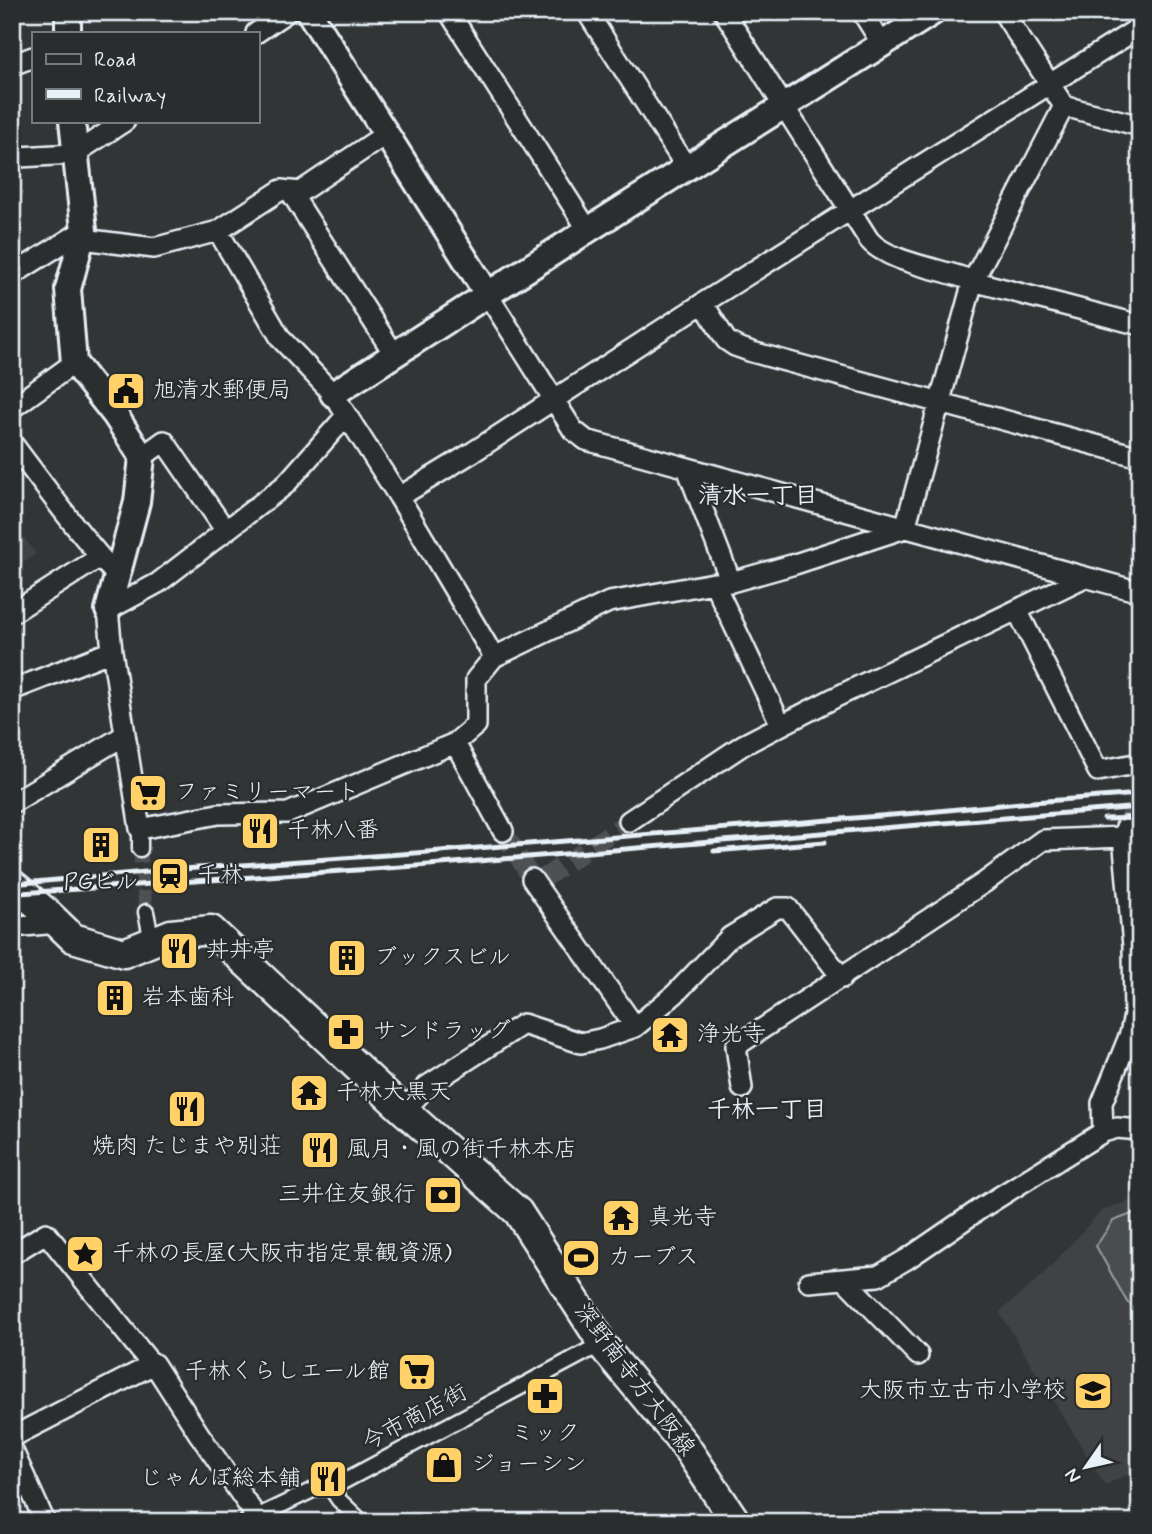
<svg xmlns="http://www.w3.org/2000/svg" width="1152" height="1534" viewBox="0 0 1152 1534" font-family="Mynerve,'Klee One',sans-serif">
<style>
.built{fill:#3f4244}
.green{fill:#494d4f;stroke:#989fa4;stroke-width:2}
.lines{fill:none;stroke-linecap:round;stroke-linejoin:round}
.pedestrian-tunnel{stroke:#4d5153;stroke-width:14;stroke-dasharray:14 7;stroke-linecap:butt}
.minor-tunnel{stroke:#4d5153;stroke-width:19;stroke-dasharray:19 10;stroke-linecap:butt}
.pedestrian-casing{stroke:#e8f1f8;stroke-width:19}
.minor-casing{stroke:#e8f1f8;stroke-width:24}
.tertiary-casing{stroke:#e8f1f8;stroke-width:30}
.secondary-casing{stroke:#e8f1f8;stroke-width:33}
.pedestrian{stroke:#2a2d2e;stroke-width:14}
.minor{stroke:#2a2d2e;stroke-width:19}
.tertiary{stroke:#2a2d2e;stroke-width:24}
.secondary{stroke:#2a2d2e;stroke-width:28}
.rail{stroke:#e8f1f8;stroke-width:5}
.labels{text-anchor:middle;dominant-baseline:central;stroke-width:5;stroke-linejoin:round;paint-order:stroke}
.poi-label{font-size:23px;fill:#e8f1f8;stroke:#2a2d2e;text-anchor:start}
.street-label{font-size:23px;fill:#e8f1f8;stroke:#2a2d2e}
.neighbourhood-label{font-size:24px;font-weight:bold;fill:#e8f1f8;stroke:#2a2d2e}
</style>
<rect width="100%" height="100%" fill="#323536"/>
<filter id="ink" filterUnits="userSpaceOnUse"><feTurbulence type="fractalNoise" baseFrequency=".0143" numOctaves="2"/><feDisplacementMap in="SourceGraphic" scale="14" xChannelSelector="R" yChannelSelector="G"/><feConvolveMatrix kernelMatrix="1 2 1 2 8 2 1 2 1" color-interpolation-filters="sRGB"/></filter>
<g filter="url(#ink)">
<!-- built -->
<path class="built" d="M12,521l24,33 -24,17z
M1140,1197v272l-35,16 -106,-173 43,-36 59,-65z"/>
<!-- green -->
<path class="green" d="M1140,1211v101l-13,-10 -31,-56 17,-25z"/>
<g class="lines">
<!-- pedestrian-tunnel -->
<path class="pedestrian-tunnel" d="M140,849l6,63"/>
<!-- minor-tunnel -->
<path class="minor-tunnel" d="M1126,827l14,-31
M503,831l29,48
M544,878l85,-57"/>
<!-- pedestrian casing -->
<g class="pedestrian-casing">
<path id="pedestrian" d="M140,849v-20
M146,912l6,30
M331,1488l8,12 23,22
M246,1522l71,-34h14l270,-144"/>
</g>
<!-- minor casing -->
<g class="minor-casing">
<path id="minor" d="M449,12l139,218
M587,12l100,156
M724,12l145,228c20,23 75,29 104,41l167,44
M862,12l20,32
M1003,12l61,94 76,20
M256,33l31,-21
M12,65l21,-8
M12,161l7,-4 55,-3 51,-33
M290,191l104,163
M218,231l63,108 52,55 66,103 95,160
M83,239l71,9 64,-17 63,-41 19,2 86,-58
M12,275l72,-45
M488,295l85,135 13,10 554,152
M703,303l23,37 9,6 17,6 388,105
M12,408l62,-45
M346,416l-61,69 -127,98 -50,27 4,41 28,178 78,-15 70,-1 167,-70 21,-18v-46l18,-22 115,-55 105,-19 17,-1 64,-18 110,-36 68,-247 91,-175
M12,443c34,45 67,91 105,133
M142,457l22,-16 62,90
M687,468l44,114
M399,497l74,-45 230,-149 437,-276
M714,583l67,142
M1017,610l81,161 42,-8
M12,613l88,-56
M12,690l100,-39
M455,743l48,88
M12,803l113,-68
M629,821l114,-76 91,-47 251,-121
M532,879l103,148
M12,927l46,-4
M742,1088l-6,-42 249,-164 58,-42 80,-3
M404,1111l23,-25 96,-62 58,19 19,-4 35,-12 40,-33 55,-57 47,-29h11l54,70
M1103,1132l-1,-29 28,-69 4,-19 -1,-69 -10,-109 3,-10
M12,1254l34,-21 102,127 6,4 45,70 61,88
M844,1279l74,76
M809,1282l69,-6 29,-17 76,-52 120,-75 14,-4 23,2
M12,1437l142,-73
M12,1449l33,73"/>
</g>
<!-- tertiary casing -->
<g class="tertiary-casing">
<path id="tertiary" d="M68,12v21
M309,12l179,283
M72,121l12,109 -16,59 6,74 41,52 27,42 -5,45 -29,108
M333,394l255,-164 345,-218"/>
</g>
<!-- secondary casing -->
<g class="secondary-casing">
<path id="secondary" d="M12,884l34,28 27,26 51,15 47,-19 40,-4 189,177 118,105 78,121 5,11 83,100 52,78"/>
</g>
<!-- pedestrian -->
<use href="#pedestrian" class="pedestrian"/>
<!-- minor -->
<use href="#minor" class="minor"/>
<!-- tertiary -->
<use href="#tertiary" class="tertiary"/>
<!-- secondary -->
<use href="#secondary" class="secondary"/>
<!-- rail -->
<path class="rail" d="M1104,819l36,-1
M714,851l111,-9
M12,884l156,-14 247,-17 502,-40 115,-11 108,-8
M20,893l396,-27 724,-59"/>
</g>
</g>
<!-- icons -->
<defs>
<g id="civic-square" transform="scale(2.0125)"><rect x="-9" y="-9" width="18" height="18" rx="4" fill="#ffd166" stroke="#2a2d2e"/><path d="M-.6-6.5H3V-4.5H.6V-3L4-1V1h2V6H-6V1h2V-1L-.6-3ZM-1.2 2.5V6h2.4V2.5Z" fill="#111"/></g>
<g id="supermarket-square" transform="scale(2.0125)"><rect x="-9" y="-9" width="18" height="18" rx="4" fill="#ffd166" stroke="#2a2d2e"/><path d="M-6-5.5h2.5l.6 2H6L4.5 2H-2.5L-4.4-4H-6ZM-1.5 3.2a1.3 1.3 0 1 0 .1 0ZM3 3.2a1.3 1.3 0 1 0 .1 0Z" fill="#111"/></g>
<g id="restaurant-square" transform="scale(2.0125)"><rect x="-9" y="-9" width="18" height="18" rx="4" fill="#ffd166" stroke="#2a2d2e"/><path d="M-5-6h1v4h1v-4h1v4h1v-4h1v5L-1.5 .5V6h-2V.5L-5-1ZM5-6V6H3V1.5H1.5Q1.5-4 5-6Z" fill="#111"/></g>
<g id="building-square" transform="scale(2.0125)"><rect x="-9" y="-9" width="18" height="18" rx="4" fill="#ffd166" stroke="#2a2d2e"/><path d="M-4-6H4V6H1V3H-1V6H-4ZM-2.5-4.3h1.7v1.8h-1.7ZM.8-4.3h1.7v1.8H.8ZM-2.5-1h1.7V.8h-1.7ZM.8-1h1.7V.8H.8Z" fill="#111"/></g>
<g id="station-square" transform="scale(2.0125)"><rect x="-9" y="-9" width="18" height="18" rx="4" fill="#ffd166" stroke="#2a2d2e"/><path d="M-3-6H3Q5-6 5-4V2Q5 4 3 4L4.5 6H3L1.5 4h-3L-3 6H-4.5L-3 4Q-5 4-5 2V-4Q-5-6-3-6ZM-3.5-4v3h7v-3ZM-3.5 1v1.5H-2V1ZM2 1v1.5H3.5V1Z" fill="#111"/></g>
<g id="pharmacy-square" transform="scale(2.0125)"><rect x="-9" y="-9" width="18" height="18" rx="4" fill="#ffd166" stroke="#2a2d2e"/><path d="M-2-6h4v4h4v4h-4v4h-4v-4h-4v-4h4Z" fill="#111"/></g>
<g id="temple-square" transform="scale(2.0125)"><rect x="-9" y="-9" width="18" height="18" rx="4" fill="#ffd166" stroke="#2a2d2e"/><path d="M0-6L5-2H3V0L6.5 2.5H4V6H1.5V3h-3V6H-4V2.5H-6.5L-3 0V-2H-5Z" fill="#111"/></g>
<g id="bank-square" transform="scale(2.0125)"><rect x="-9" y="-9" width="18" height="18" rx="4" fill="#ffd166" stroke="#2a2d2e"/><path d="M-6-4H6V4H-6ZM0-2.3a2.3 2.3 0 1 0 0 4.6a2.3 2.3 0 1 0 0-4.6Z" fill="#111"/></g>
<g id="sight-square" transform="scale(2.0125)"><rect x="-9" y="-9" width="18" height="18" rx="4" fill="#ffd166" stroke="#2a2d2e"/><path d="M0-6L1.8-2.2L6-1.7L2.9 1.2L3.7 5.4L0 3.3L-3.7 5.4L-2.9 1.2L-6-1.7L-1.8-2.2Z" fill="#111"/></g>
<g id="stadium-square" transform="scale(2.0125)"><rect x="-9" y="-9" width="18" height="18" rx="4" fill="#ffd166" stroke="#2a2d2e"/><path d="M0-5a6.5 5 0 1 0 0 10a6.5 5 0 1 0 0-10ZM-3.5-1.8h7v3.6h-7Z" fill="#111"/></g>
<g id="school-square" transform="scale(2.0125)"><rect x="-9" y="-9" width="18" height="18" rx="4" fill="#ffd166" stroke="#2a2d2e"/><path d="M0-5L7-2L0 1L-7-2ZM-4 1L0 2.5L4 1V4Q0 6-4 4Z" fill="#111"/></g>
<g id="shop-square" transform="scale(2.0125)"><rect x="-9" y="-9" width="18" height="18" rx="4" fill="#ffd166" stroke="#2a2d2e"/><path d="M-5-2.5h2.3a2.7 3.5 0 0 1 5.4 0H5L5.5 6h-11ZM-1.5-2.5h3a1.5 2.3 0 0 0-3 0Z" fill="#111"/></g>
</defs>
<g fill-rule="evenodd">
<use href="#civic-square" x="126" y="391"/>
<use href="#supermarket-square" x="148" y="793"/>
<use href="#restaurant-square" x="260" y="831"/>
<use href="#building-square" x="101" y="845"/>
<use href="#station-square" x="170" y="876"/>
<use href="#restaurant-square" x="179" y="951"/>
<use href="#building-square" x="347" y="958"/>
<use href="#building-square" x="115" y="998"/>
<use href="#pharmacy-square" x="346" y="1032"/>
<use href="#temple-square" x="670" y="1035"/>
<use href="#temple-square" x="309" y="1093"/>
<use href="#restaurant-square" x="187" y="1109"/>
<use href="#restaurant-square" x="320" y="1150"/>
<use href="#bank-square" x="443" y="1195"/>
<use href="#temple-square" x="621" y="1218"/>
<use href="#sight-square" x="85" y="1254"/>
<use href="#stadium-square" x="581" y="1258"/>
<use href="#supermarket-square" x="417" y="1372"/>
<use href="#school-square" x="1093" y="1391"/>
<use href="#pharmacy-square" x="545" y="1396"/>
<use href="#shop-square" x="444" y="1465"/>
<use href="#restaurant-square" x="328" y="1479"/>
</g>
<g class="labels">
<!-- poi labels -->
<g class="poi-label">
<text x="153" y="391">旭清水郵便局</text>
<text x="175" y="793">ファミリーマート</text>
<text x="287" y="831">千林八番</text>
<text x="197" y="876">千林</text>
<text x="101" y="883" text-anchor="middle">PGビル</text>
<text x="206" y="951">丼丼亭</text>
<text x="374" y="958">ブックスビル</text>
<text x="142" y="998">岩本歯科</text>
<text x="373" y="1032">サンドラッグ</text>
<text x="697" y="1035">浄光寺</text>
<text x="336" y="1093">千林大黒天</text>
<text x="187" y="1147" text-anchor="middle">焼肉 たじまや別荘</text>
<text x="347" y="1150">風月・風の街千林本店</text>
<text x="416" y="1195" text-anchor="end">三井住友銀行</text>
<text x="648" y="1218">真光寺</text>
<text x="112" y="1254">千林の長屋(大阪市指定景観資源)</text>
<text x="608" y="1258">カーブス</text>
<text x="390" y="1372" text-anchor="end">千林くらしエール館</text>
<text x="1066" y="1391" text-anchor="end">大阪市立古市小学校</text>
<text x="545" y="1434" text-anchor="middle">ミック</text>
<text x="471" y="1465">ジョーシン</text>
<text x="301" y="1479" text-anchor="end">じゃんぼ総本舗</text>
</g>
<!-- street labels -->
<g class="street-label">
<text transform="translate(634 1380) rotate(53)">深野南寺方大阪線</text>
<text transform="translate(415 1418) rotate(-28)">今市商店街</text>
</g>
<!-- neighbourhood labels -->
<g class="neighbourhood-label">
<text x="758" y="496">清水一丁目</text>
<text x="767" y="1110">千林一丁目</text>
</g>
</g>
<!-- margin -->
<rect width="1152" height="1534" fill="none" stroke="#2a2d2e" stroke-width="42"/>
<rect x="21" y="21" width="1110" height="1492" fill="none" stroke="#e8f1f8" stroke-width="2.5" filter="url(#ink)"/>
<!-- legend -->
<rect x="32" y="32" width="228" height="91" fill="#2a2d2e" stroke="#767b7f" stroke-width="2"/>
<rect x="46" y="54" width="35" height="10" fill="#2a2d2e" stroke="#767b7f" stroke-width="2"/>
<text x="94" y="66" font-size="21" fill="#e8f1f8">Road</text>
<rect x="46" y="89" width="35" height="10" fill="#e8f1f8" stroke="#767b7f" stroke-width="2"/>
<text x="94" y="102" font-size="21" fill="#e8f1f8">Railway</text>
<!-- north arrow -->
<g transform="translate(1086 1467) rotate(236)" stroke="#2a2d2e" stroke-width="5" paint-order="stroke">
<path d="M0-5L12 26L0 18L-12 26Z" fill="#e8f1f8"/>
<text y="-10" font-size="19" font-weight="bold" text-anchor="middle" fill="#e8f1f8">N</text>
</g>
</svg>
